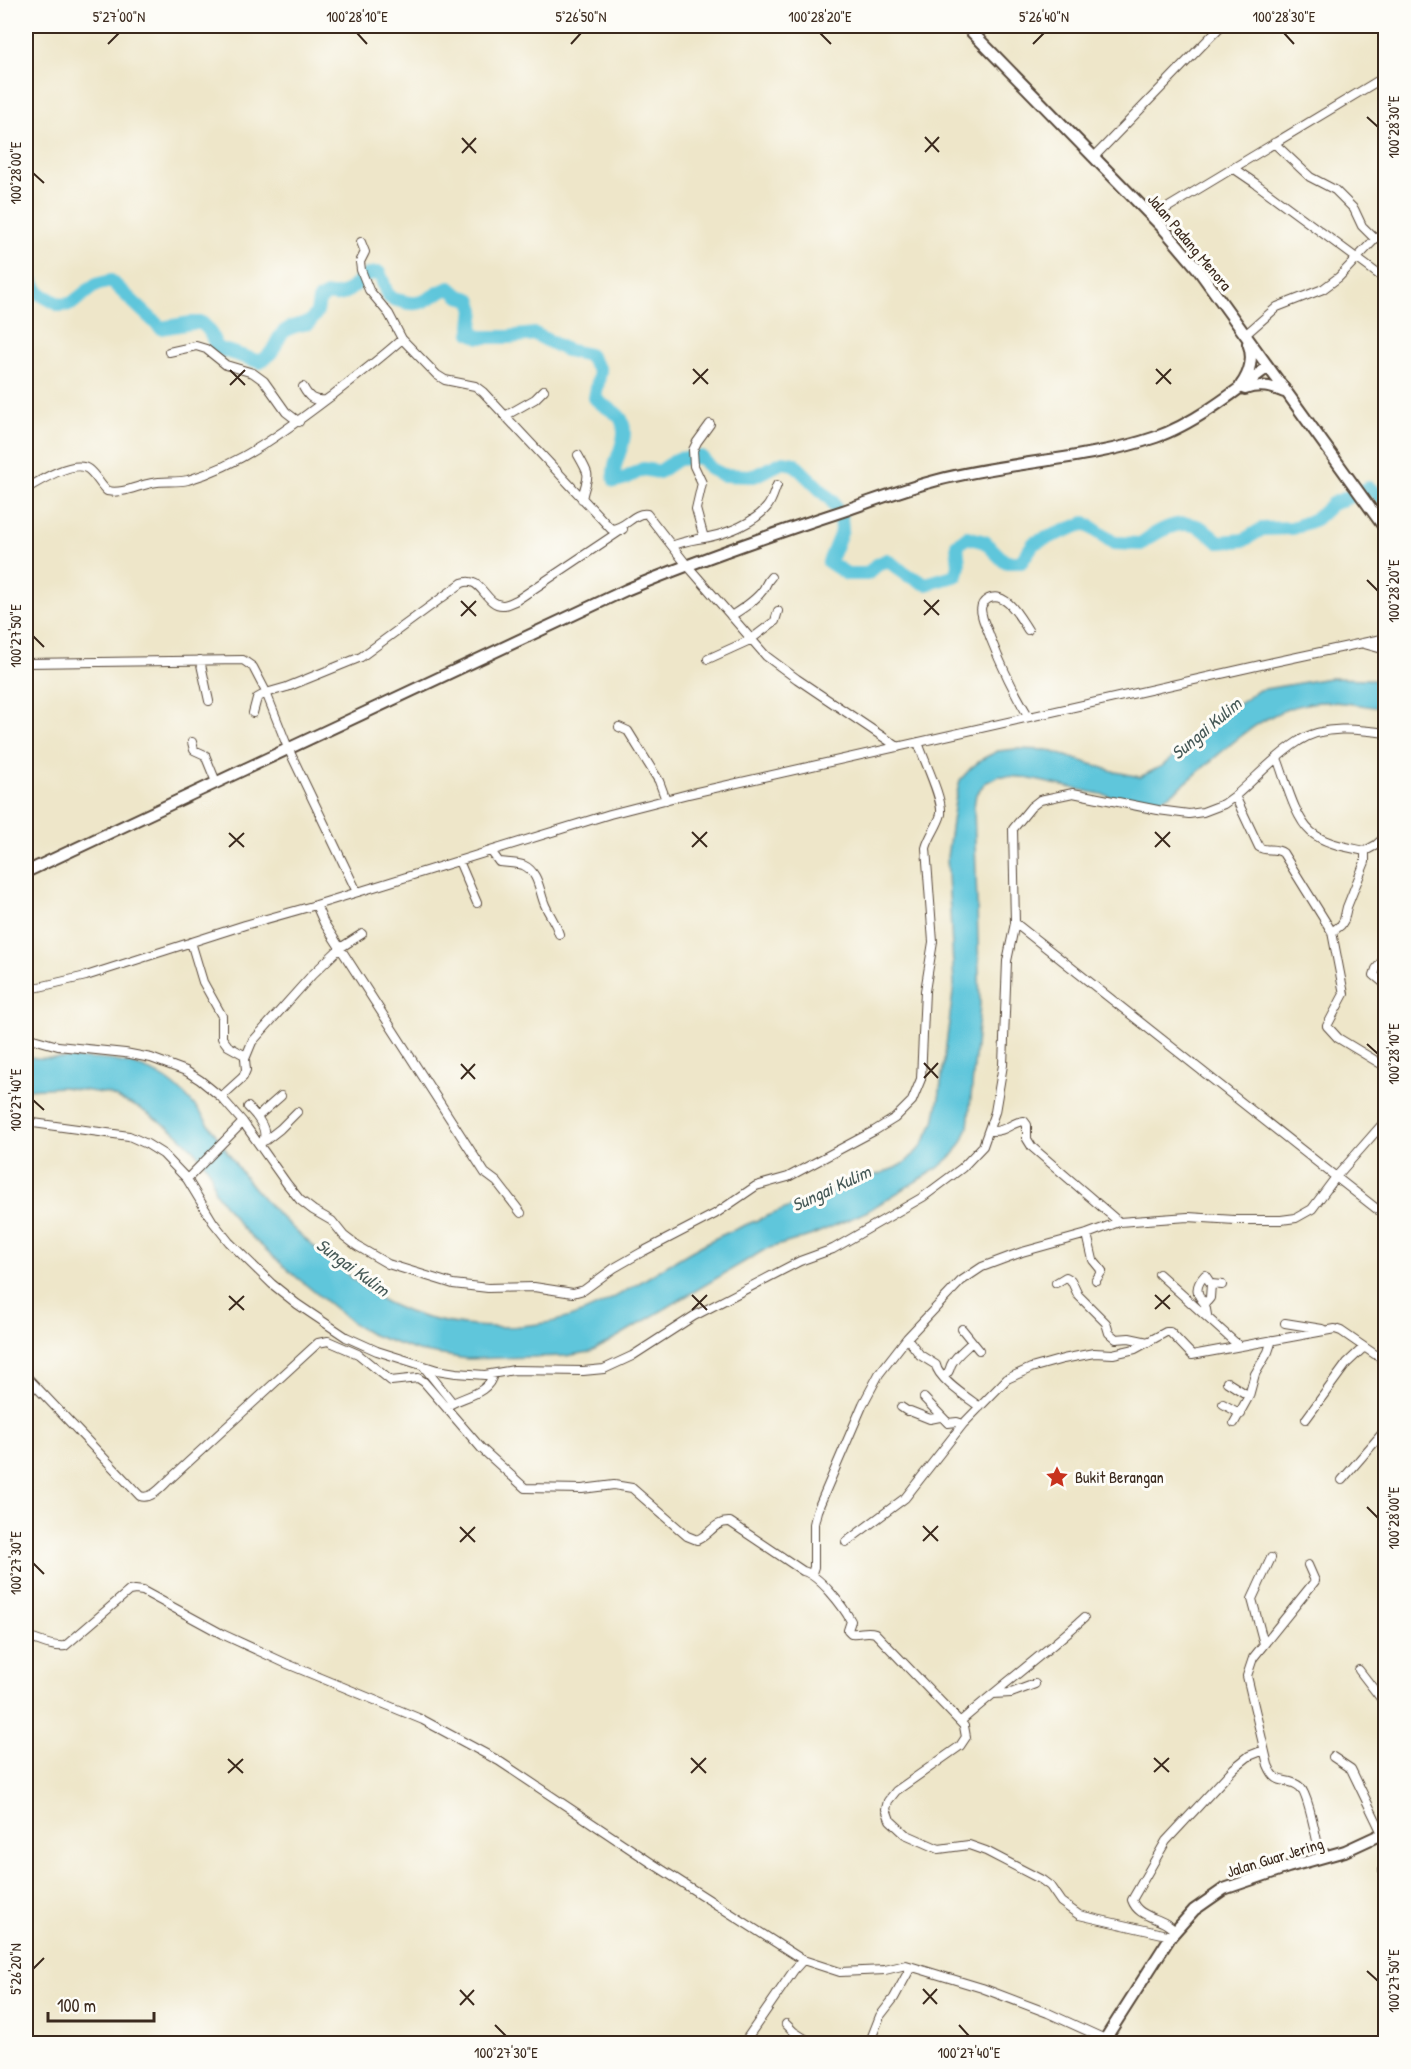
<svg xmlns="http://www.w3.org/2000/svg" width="1411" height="2069" viewBox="0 0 1411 2069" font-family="'Patrick Hand',sans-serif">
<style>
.water{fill:#5fc6db;stroke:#4d787c;stroke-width:1.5}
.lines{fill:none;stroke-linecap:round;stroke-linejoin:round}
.river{stroke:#5fc6db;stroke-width:14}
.street-casing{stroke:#564638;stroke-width:10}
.secondary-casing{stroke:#564638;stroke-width:14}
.street{stroke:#fff;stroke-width:8}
.secondary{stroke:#fff;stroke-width:10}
.ticks{fill:none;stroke:#3b2a1e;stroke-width:2}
.labels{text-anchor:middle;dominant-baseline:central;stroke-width:6;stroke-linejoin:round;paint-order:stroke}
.street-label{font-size:16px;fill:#3b2a1e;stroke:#fdfcf7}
.poi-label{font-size:16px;fill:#3b2a1e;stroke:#fdfcf7;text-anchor:start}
.water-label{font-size:18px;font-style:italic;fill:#465957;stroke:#fdfcf7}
.neatline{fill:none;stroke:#3b2a1e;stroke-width:2}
.ticks-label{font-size:15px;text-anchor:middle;fill:#3b2a1e}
</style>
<rect width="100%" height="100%" fill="#fdfcf7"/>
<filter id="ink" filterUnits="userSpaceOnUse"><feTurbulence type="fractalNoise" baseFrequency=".0167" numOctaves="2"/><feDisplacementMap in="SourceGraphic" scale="12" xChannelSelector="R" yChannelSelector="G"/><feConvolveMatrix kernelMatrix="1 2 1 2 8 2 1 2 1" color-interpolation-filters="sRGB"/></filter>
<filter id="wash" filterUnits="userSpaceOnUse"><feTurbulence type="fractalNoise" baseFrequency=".008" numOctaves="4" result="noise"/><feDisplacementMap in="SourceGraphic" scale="24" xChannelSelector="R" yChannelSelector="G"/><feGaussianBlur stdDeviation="1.35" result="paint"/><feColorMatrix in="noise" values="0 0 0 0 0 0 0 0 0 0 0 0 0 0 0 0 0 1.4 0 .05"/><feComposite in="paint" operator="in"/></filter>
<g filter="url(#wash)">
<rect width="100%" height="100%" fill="#eee6c9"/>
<!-- water -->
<path class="water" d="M1329,678l39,1 17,4v26c-19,-3 -39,-7 -59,-7 -49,0 -87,34 -122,65 -18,15 -34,32 -57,37l-126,-27 -22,-1 -14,7 -9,11 -2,13 6,198 -12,122 -6,15 -8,12 -16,14 -72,44 -56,24 -44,13 -159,94 -18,9 -23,4 -99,3 -49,-8 -48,-17 -15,-9 -66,-54 -47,-43 -27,-36 -5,-21 -14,-19 -23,-22 -34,-22 -31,-14 -45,-7 -37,2v-33l10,2c44,1 93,-4 131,22 35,24 53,65 78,97 27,35 59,63 94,90 17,14 33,29 53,38 43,21 100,26 147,19 68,-9 119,-59 179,-87 56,-26 119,-47 177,-69l11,-6 15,-15 13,-25 5,-24 15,-113 -7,-128 8,-56 5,-21 11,-12 13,-10 14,-7 18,-2 31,1 69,22 24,5 22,-11 71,-58 26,-18z"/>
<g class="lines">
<!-- river -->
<path class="river" d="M26,273l14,21 20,11 11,-1 24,-19 16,-4 50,47 30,-5h11l7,7 8,18 43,14c26,-16 7,-33 49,-39l8,-11 2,-12c12,-10 11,-2 23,-6 16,-6 17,-21 37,-21 5,8 5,16 9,22 2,4 8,5 13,6 24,8 28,-7 49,-13l9,8 11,3 4,11 -3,23 9,4h28l27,-3 31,16 23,5 11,16 -5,27c8,10 21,12 26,21 11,22 -12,43 -6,62l11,-3 17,-9 16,3 19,-13 23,-2 10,12 12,6 31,1 29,-14 11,2 38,37 3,6
M841,517l1,13 -13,32 18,12h20l10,-9 10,-5 20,15 19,9 31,-9 2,-10 -2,-20 10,-8 18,5 20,20h16l13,-19 51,-20 29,20 27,1c14,-12 38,-26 58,-17 7,3 14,10 20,15l25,-2 18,-11 30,-1 24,-9 16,-15 37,-16 17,13"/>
</g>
</g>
<g filter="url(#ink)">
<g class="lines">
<!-- street casing -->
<g class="street-casing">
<path id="street" d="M1274,143l36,34 25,13 19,19 8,17 13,13
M1094,157l127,-131
M1233,168l22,15 131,97
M1152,217l234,-141
M361,242l4,10 -5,10 1,8 8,20 20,24 13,25 35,36 8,5 30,6 8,6 128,137c15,0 22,-17 36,-15l39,50 80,92 31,23 101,68
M1245,335l32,-28 46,-18 16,-12 36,-38 11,-7
M169,352l27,-6 10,3 20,16 27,8 11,8 22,31 13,10
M303,387c6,11 10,14 22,13
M505,416l30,-17 9,-9
M578,455c15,26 9,18 4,44
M26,489c13,-8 48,-30 62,-20 8,6 12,16 19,22 17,3 29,-5 45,-8 11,-3 24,0 36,-3 55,-16 101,-52 146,-86 23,-18 46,-35 68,-55
M704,538l-8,-29 6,-26 -8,-17 -1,-16 4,-8 13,-18
M672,546c13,-6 23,-6 37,-9 19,-4 45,-14 58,-30 5,-6 7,-15 10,-22
M731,616c11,-7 24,-15 32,-26 3,-4 3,-8 8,-13
M1028,630c-8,-12 -22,-40 -40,-31 -7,4 -8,9 -6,16 1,7 6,15 8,22 11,28 23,54 39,80
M1364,644l22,6
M708,659l42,-19 25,-19 3,-10
M200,660l9,41
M26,663l217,-3 10,7 12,23 23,58 69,144
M253,713l4,-15 9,-5 21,-6 74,-30 101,-74c20,-8 23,23 41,22 4,0 9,-3 14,-5l106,-71
M619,727l9,4 31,50 7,19
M192,742l2,8 11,5 11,27
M1277,758c8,20 17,59 34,74 14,12 36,15 54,19l11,-6 10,-9
M1235,796l24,51c7,5 16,0 24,6l49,79 12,62 -17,32 11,12 48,29
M491,851l8,11c8,1 17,1 24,3 16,7 16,26 22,40 5,12 10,15 14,29
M459,861l18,42
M316,905l8,18 161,250 12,9 24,31
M26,906l4,11 -4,14
M1015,923l321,254 42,33 8,2
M1332,932l9,-7 3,-5 3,-13 18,-45v-11
M191,942l12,40 19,34v22l6,8 18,10
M1386,956l-10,13 -2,6 12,10
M26,990l60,-14 159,-51 71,-20 294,-91 78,-20 586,-132 112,-24
M26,1037l32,9 67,7 26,5 35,13 14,9 21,17 22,25 44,62 13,16 13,10 19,11 12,15 13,10 31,18 65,20 35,4 46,-1 39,6 11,-3 30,-22 28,-16 73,-38 41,-28 32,-9 86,-46 21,-13 17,-17 9,-22 4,-88 8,-49 -7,-94c3,-12 12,-22 15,-34 2,-16 -18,-55 -23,-72
M221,1097l22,-20 3,-7 -1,-11 7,-17 60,-67 28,-27 22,-14
M248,1107c10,10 24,26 12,38
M257,1117l24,-21
M26,1122l103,14 18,8 16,10 24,25 26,43 16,20 43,42 25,20 49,33 31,14 60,19 19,3 29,2 29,-5 69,1 21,-2 28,-13 62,-40 106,-55 33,-12 90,-52 39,-29 21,-22 12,-34 8,-47 4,-104 8,-38 -2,-94 18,-22 9,-7 33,-7 85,17 31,4 14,-2 21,-8 11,-8c21,-18 40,-40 64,-55 24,-16 60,-12 87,-8
M989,1131c19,1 21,-9 35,-10l3,4v14l5,8 87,75
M266,1140l14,-11 17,-17
M187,1179l56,-57
M1087,1234l6,26 9,11 -6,9
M1159,1274l80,72
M1056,1283l10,-6 5,3 7,15 28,28 3,10 7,6 13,-1 19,4
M1211,1284l11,1
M1205,1304c-10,-11 -10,-18 0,-29l6,9 -1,14 -5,6 2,11
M1285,1323l37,6
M962,1329l17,21
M907,1338l13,17 16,10c2,14 32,33 44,42
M424,1367l28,35
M26,1376l114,120c12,4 22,-10 30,-17l148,-136 10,-2 30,13 33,27 27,-3 6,4 57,66 44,40 57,1 32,-4 18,3 55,48 10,4c13,-5 17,-19 33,-18l73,49c16,4 40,35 48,50l-3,9 3,3c9,1 16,-3 24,0l89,93 2,11 -6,9 -64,45 -8,10 -2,8 4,11 15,14 34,15 30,-4 17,6 56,29 8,6 11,16 18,13 92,21
M944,1377c5,-5 5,-6 7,-12 4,-9 14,-16 21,-23
M1227,1382l22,14
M924,1398l24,25 9,-1 6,2
M1223,1404l18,10
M446,1407c15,-11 43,-12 47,-33
M901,1407l6,4h3l20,8 10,-2
M1306,1419l41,-56 17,-16
M1234,1423l15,-27 6,-22 13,-22 4,-12
M1342,1480l44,-51
M846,1542l59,-44 58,-74 44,-45 24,-11 32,-9 31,-6 19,1 22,-5 31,-17h4l22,23 143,-26 6,2 45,31
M1308,1565l7,16 -62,77 -6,18 21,89c10,24 18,10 32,22 9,8 17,57 21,71
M812,1573l2,-6v-43l3,-13 46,-107 16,-30 28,-36 54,-57 21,-14 40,-15 65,-18 32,-12 69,-5 47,3h46l15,-2 16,-9 24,-32 50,-57
M26,1637c13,3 26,11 39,9l64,-55 6,-1 8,1 79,43 63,29 138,57 76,41 151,101 153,98 37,12 45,-2 21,-5 76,23 66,25 68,31
M1264,1644l-12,-45 19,-41
M1359,1670l27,35
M993,1694l18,-1 24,-9
M961,1721c40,-35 83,-67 123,-103
M1333,1757l18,12 31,64
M1383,1870l3,4
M1175,1932c-11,-16 -36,-12 -43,-32l34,-59 68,-73 15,-12 15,-6
M786,2024l8,8 19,12
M743,2044l51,-74 9,-10
M869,2044l11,-28 14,-18 17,-31"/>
</g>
<!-- secondary casing -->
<g class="secondary-casing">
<path id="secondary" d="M966,26l197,202 34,40 189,262
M1241,385c9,-12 13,-28 7,-42
M1245,389c14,-5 26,-3 39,3
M26,872l600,-282c71,-30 144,-55 217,-79 32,-11 63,-23 95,-31 72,-19 148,-19 218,-43 38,-13 80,-46 112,-70
M1102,2044l69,-108 23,-26 30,-21 64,-22 57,-16 41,-19"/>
</g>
<!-- street -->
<use href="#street" class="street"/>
<!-- secondary -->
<use href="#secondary" class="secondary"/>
</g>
</g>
<!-- ticks -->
<path class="ticks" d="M357,33l10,11M820,33l11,11M1284,33l10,11M108,44l11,-11M571,44l10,-11M1033,44l11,-11M1367,117l11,10M925,137l14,15M462,138l14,15M925,152l14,-15M462,153l14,-15M33,173l11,10M693,369l15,15M1156,369l15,15M230,370l15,15M693,384l15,-15M1156,384l15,-15M230,385l15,-15M1367,580l11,11M924,600l15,15M461,601l15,15M924,615l15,-15M461,616l15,-15M33,636l11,11M692,832l15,15M1155,832l15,15M229,833l15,14M229,847l15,-14M692,847l15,-15M1155,847l15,-15M1367,1044l11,10M924,1063l14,15M461,1064l14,15M924,1078l14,-15M461,1079l14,-15M33,1100l11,10M692,1295l15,15M1155,1295l15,14M229,1296l15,14M1155,1309l15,-14M229,1310l15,-14M692,1310l15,-15M1367,1507l11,11M923,1526l15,15M460,1527l15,15M923,1541l15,-15M460,1542l15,-15M33,1563l11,11M691,1758l15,15M1154,1758l15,14M228,1759l15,14M1154,1772l15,-14M228,1773l15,-14M691,1773l15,-15M33,1969l11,-11M1367,1971l11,10M923,1989l14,15M460,1990l14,15M923,2004l14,-15M460,2005l14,-15M495,2025l11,11M959,2025l10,11"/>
<!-- icons -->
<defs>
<g id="sight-bare" transform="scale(1.8)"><path d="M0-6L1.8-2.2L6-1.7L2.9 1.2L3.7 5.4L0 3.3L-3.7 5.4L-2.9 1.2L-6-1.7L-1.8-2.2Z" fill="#c8321e" stroke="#fdfcf7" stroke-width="2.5" paint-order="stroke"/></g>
</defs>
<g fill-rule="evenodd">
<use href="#sight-bare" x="1057" y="1477"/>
</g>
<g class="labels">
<!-- street labels -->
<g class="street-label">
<text transform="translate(1190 242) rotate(50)">Jalan Padang Menora</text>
<text transform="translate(1275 1857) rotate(-17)">Jalan Guar Jering</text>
</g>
<!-- poi labels -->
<g class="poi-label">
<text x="1075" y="1477">Bukit Berangan</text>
</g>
<!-- water labels -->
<g class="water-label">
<text transform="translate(1206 728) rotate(-40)">Sungai Kulim</text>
<text transform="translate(831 1188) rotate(-25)">Sungai Kulim</text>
<text transform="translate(353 1267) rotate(36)">Sungai Kulim</text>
</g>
</g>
<!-- margin -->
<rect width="1411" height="2069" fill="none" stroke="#fdfcf7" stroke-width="66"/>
<!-- scale -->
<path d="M48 2012v9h106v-9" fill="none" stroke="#3b2a1e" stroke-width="3"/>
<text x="57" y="2012" font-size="18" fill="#3b2a1e" stroke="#fdfcf7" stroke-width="4.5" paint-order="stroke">100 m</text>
<rect x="33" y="33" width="1345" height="2003" class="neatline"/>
<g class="ticks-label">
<text x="119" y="22">5°27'00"N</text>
<text x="357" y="22">100°28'10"E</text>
<text x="581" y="22">5°26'50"N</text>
<text x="820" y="22">100°28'20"E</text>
<text x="1044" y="22">5°26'40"N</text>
<text x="1284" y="22">100°28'30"E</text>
<text transform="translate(1394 127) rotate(-90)" y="5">100°28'30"E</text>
<text transform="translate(16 173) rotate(-90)" y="5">100°28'00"E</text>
<text transform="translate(1394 591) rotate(-90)" y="5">100°28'20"E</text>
<text transform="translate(16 636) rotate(-90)" y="5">100°27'50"E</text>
<text transform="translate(1394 1054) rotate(-90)" y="5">100°28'10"E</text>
<text transform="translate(16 1100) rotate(-90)" y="5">100°27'40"E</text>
<text transform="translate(1394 1518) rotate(-90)" y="5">100°28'00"E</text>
<text transform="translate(16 1563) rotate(-90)" y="5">100°27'30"E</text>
<text transform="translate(16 1969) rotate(-90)" y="5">5°26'20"N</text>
<text transform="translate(1394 1981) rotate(-90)" y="5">100°27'50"E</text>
<text x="506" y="2058">100°27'30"E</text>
<text x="969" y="2058">100°27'40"E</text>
</g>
</svg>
